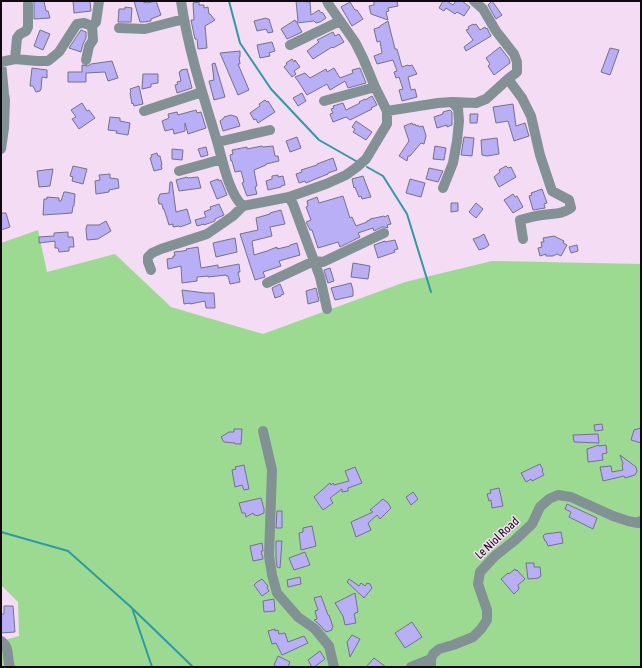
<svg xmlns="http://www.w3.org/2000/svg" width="642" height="668" viewBox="0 0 642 668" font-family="'Asap Condensed',sans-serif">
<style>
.green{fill:#9cda92}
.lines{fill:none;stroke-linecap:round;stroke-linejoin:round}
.stream{stroke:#2c9ba5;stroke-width:2}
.building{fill:#b8aff7;stroke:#74718b}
.minor{stroke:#829193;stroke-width:10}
.labels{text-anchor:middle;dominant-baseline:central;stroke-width:3;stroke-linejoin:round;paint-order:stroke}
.street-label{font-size:12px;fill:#100910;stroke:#f4dcf4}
</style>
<rect width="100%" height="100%" fill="#f4dcf4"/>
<!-- green -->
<path class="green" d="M38,230l9,42 68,-18 56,53 92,27 142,-52 87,-21 149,3v403h-640v-26l18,-5 -1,-34 -17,-17v-342z"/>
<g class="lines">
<!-- stream -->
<path class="stream" d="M229,1l11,42 31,46 48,51 37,21
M367,167l16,9 24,38 24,78
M1,532l67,19 64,57 20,59
M133,609l60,58"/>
</g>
<!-- building -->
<path class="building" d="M34,1h10l2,10h2l2,7 -16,1z
M73,1h17l1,10 -17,2z
M134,1h10v2l2,-1 1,1 9,-2 5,14 -10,4v2l-7,1h-4z
M296,1l14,1 1,13 8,-5 1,2 3,1 3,5 -6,4 -4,1 -2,-2 -17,2 5,9 -15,7 -6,-10 14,-9 1,2 2,-1z
M374,1h23l1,5 -10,2 1,3 -3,1 2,8 -17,-6 -2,-8 5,-1z
M443,1h4l6,4 3,-4h6l8,6 -6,9 -7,-4 -2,2 -9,-6 -2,3 -5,-3z
M492,1l10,14 -6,4 -8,-14z
M199,2v3h5v3l4,-1 1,7h1l5,6 -10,6 2,22 -9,1 -1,-10h-2l-4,-19h3l-1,-17z
M350,2l5,8h2l6,9 -11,7 -11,-19z
M125,7l7,1 -1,14h-13l1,-13h6z
M266,18l1,1h2l4,13 -5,1 -2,-4 -9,2 -3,-10z
M388,21l7,28h2l5,18 6,-2 1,1 3,-1 5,9 -9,3 3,13 4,-1 2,8 -15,4 -3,-11 4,-1 -4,-12 -3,1 -2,-6 3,-1 -4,-11 -16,4 -3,-8 8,-3 -2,-12 -3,1 -3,-13 6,-2v-1z
M473,24l1,1 2,-1 4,6 5,-3 1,2 1,-1 4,8 -25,15 -2,-4 9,-7 -7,-10 3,-1 -1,-2z
M40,30l10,4 -7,16 -9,-4z
M81,30l5,2v6l-3,6 -2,8 -12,-4z
M333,32l2,4 4,-2 5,8 -11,6 -1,-1 -19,12 -6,-8 12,-9 -2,-2z
M272,42l3,9 -6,2 1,3 -10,2 -3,-13z
M500,47l9,12 1,4 -16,12 -6,-9 2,-2 -4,-6z
M610,48l9,2 -9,25 -9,-3z
M240,51v6h-1l1,7h-2l11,26 -11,5 -18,-42z
M292,59l2,3 1,-2 5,7 -6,4 2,3 -4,3 -8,-10 3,-3 -1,-1z
M112,61l6,17 -10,3 -3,-9 -19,1v9h-18v-10h14v-7l6,1 3,-2z
M215,63l10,34 -11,3 -5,-19 5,-1 -2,-16z
M32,68l15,2v8l-5,-1 -1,12 -1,2 -4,1 -3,-6h-3z
M334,68l6,10 13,-5 -1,-3 8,-2 6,15 -18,5 -3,-7 -15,9 -3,-6 -20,11 -9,-14 -3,-4 10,-4 5,5 16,-9 1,3z
M187,69l5,19 -15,5 -2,-8 3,-1 -1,-2 4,-1 -2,-9 2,-1v-1z
M143,74h15v9l-7,1v3l-9,2z
M139,86l4,18 -9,2 -1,-3 -1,1 -2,-11 1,-1 -1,-3z
M302,93l4,8 -8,5 -5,-8z
M372,96l5,9 -6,3 1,1 -22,11 -4,-3 -13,5 -3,-8 3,-1 -2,-4 3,-1 -1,-2 10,-3 3,7 14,-7 -1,-1 6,-3v1z
M265,100l2,2 1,-1 7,11 -17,11 -2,-4 -2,1 -4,-7 10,-7 -1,-2z
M82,103l5,8 2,-1 6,8 -16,11 -7,-10 4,-2 -5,-7z
M513,104l3,22 9,-3 4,13 -15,5 -6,-20 -12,2 -3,-16z
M196,110l1,3 4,-1 5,16 -18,6 -3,-11v8l-11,3 -1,-5 -8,2 -3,-10 7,-3 -1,-4 9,-2 1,3z
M450,110l2,2v13l-5,2v-2l-10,3 -3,-11 9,-3v-2z
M470,114h8l-1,9h-7z
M231,115l6,2 3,9 -17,5 -3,-10 4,-3v-1z
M110,117l10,1v3l10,2 -2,12 -12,-2 1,-2 -9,-1z
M356,121l16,11 -6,8 -13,-8 2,-3 -3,-2z
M412,123l1,2 2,-1 1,2 2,-1 1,2 4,-1 3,10 -2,8 -3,-1 -11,13h-2l-1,5 -8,-5 10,-15 -5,-15z
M297,137l4,11 -11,4 -4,-11z
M464,137l10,1 -2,18 -11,-1z
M497,138l2,16 -12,2 -5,-1 -1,-15z
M262,146l1,1 10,-1 2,10h3l1,5 -13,3v1l-12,5 3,16 -2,1 2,7 -10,2 -5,-13 2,-1 -3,-11 -6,1 -3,-11h-1l-1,-6 3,-1 -1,-4 15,-3v2z
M435,146l11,2 -2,12 -11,-1z
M206,147l2,8 -7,2 -3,-8z
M172,149l11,1 -1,10 -10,-1z
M157,153l1,3h2l2,9h-1l1,4 -8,2 -4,-13 2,-1 -1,-2z
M333,158l4,12 -9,3v1l-15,6 -7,3 -1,-2 -6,2 -3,-9 6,-2 -1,-2 16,-5v-1z
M73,166l14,3 -4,15 -11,-3 1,-4 -3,-1z
M506,166l2,2 3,-1 5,10 -17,10 -5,-10 6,-5 -1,-2z
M429,168l14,3 -5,11 -12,-3z
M53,169l-3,17 -11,1 -2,-16z
M110,174v4l8,1 1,9 -10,2v2l-13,2 -1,-13 5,-1 -1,-5z
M278,175v2l5,-1 2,9 -4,1v1l-13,3 -2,-9 6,-2v-3z
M363,176l8,21 -9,2 -1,-3 -2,1 -4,-10 -1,1 -2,-9z
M187,177l1,1 10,-1 3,11 -22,3 -3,-11z
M218,179l1,2 2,-1 6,15 -10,4 -7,-17z
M410,179l15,4 -4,14 -15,-4z
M170,182h2l4,30 11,-3 4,14 -11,4 -1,-1 -6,1v-3l-4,1 -5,-16h-1l-1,-5h-3l-1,-5 2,-5 9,-1z
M542,189l5,14 -3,1 1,4 -12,2 -4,-14 3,-1 -1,-2z
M64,192h2l9,2 -1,12h-1l-1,7 -29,2 1,-16h3v-2l12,1v3h2z
M513,194l2,3 2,-1 6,11 -10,6 -9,-13z
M343,196l7,22 2,-1 4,9 11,-4v-1l3,-1v-1l14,-3 1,1 3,-2 3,9 -4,1 1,3 -3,-1h-3l-8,4 -1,-3 -15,5 2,4 -20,10 -2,-5 -20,6 -6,-18h-2l-4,-8 5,-2 -5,-13 2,-1 -1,-5 10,-4 2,6z
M451,203h7v8l-7,1z
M476,203l7,6 -7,9 -7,-6z
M219,204l5,11 -9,4v2l-11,4v-1l-7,2 -2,-6 11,-3 -2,-5 7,-3 -1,-2z
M281,210l4,14 -15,3 2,9 -20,5 2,14 13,-4 10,-4v2l13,-3v-1l7,-2 3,12 -21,6 2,5 -18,6 2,5 -10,3 -15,-46 18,-4 -2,-12 14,-4v-1z
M1,213h5l4,14 -9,3z
M106,221l5,10 -13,8 -11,1 -1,-11 1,-4h12z
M68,232v5h5l1,10h-5v4l-10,1 -1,-4h-3v-7l-16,2v-6l15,-1v-3z
M484,234l5,11 -4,3 -6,2 -6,-11 6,-2z
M554,236l10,5 -1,2 4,2 -6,11 -4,-2 -4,2h-7v-2l-6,2 -2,-8 4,-1 -1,-5h3l-1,-4z
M235,238l2,14 -21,5 -3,-14z
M395,240l3,9 -4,1 1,2 -17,6 -4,-13 11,-4v1z
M577,245l1,6 -7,2 -2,-6z
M198,247l3,21 17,-3v3l21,-4 1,8h-2l2,10 -10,2 -2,-8h-2v-1l-18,2v-1l-11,1v4l-15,2 -1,-17 -13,3 -1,-10 6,-1v-2h2l-1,-4 9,-1 4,-1 -1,-1z
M353,263l17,3 -2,13 -17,-2z
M330,268l4,13 -6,2 -4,-13z
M351,283l2,7v6l-18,4 -4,-12z
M280,284l4,10 -3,1v1l-6,2 -3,-10z
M316,288l3,13 -11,3 -2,-13z
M182,290l23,3h9l1,15h-9l-1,-7 -15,3v-1l-6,1z
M602,424l1,6 -8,1 -1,-6z
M641,428v15l-10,-3 3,-10z
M234,429h8l-1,15h-6v-1l-11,-1 -3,-5 8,-5h5z
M598,434l1,9 -25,-1 -1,-7z
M599,445v1l7,-1 1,8 -5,1 1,6 -15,2 -1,-13z
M620,455l16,12 1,4 -2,4 -10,3 -1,-2 -21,5 -3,-14 11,-1 1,6 11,-2 -1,-5 1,-1z
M540,464l3,6 -1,1 2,4 -12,6 -1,-2 -5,3 -5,-9z
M244,465l5,24 -5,1 -2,-5 -7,2 -3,-17 4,-1 -1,-2z
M355,467l7,16 -14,5v3l-6,1v-3l-12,9 3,5 -10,7 -9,-13 16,-14 1,2 2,-2 1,2 15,-4 -4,-10z
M499,488l4,18 -11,2 -1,-8 -2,1 -2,-7 4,-1 -1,-3z
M413,492l5,7 -7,6 -5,-8z
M261,498l3,11v4l-7,3 -1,-1h-2l-1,-2 -7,4 -1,-4h-3l-3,-10z
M383,499l5,4 3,5 -11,11 -3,-4 -9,8 3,7 -15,7 -5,-15 22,-10 -3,-2z
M567,504l30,14 -4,11 -24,-12 2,-5 -6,-3z
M277,511h5v17h-6z
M312,526l4,20 -15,4 -2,-17 4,-1v-4z
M561,532l2,11 -15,3 -2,-5h-1l-2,-5 2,-2z
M276,541h6l-2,27 -3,-1 -1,-10z
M262,543l1,8h-2l2,8 -10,2 -3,-15z
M305,552l5,13 -16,5 -5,-12z
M526,563h8v4h6l1,9 -2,1v1l-11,1z
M515,569l1,2 1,-1 8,9 -7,6 1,4 -5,5 -13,-15 7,-6 1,1z
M300,577l1,7 -13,3 -1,-7z
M262,579l6,7 -1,2 2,3 -7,5 -8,-11 3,-3z
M349,579l10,7 2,-3 4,3 2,-3 3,1 2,4 -8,10 -17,-16z
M355,593l3,19 -3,1v1h-1l2,9 -11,2 -2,-9 -8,-13z
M321,596l7,19h1l4,12 -1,1v2l-6,2 -1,-2h-1l-4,-5 -6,-5 3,-1 -2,-8 3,-1 -4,-12z
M274,599l1,12 -11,1 -1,-11z
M4,606h9l2,26 -14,1v-19h3z
M412,622l10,15 -17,11 -10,-15z
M275,629v2l3,-1 1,4 6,-1 3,9 16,-6 4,7 -26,12 -6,-12 -4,1 -4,-13z
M352,635l8,4 -10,18 -3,-15z
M320,651l5,8 -11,8h-2l-4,-7z
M278,656l12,6 -2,5h-11l-3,-2z
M374,658l12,9h-20z"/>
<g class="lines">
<!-- minor -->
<path class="minor" d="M181,1c7,48 22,94 36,140 5,17 12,54 26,65
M119,28l26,1 39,-10
M290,45l50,-24
M15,59l2,-21 3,-4 6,-3 2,-4v-23
M86,60l3,-14 4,-6 -1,-14 4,-4 3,-21
M1,62l14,-3 22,2h11l11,-9 18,-28 7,-1 8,3
M508,79l14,19 9,18 9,39 12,36 17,9 2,8c-10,7 -17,5 -29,7 -7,1 -15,3 -22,5l3,19
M324,101l51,-14
M452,102l24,1 10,-4 22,-20 9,-7v-10l-3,-8 -18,-23 -13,-22 -9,-8
M144,111l58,-19
M387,111l51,-8 14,-1 6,7 1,12 -2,20 -4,22 -10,25
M218,142l52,-12
M1,149l3,-21 1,-28 -1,-6 -3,-32
M179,171l22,-6 21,-6
M289,197l4,7 27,73 7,32
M151,270l-3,-8v-5l4,-4 9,-4 46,-15 26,-18 10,-10 46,-9 37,-13 20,-9 11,-8 9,-8 21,-35v-13l-12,-24 -12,-29 -8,-16 -26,-37 -2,-4
M267,283l47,-22 9,1 61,-29
M263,431l9,39 -3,86 3,19 5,18 21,24 17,12 14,17 5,21
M1,641c10,8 5,15 9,26
M411,667l20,-8
M431,667v-8l2,-5 6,-5 14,-4 20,-8 8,-8 6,-9v-10l-9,-26 2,-12 15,-16 19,-15 18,-17 8,-17 9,-8 9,-4 13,2 42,19 15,5 10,2 3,-2"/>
</g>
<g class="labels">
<!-- street labels -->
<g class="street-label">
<text transform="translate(497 538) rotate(-43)">Le Niol Road</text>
</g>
</g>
<!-- border -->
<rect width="642" height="668" fill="none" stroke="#100910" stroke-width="4"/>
</svg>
